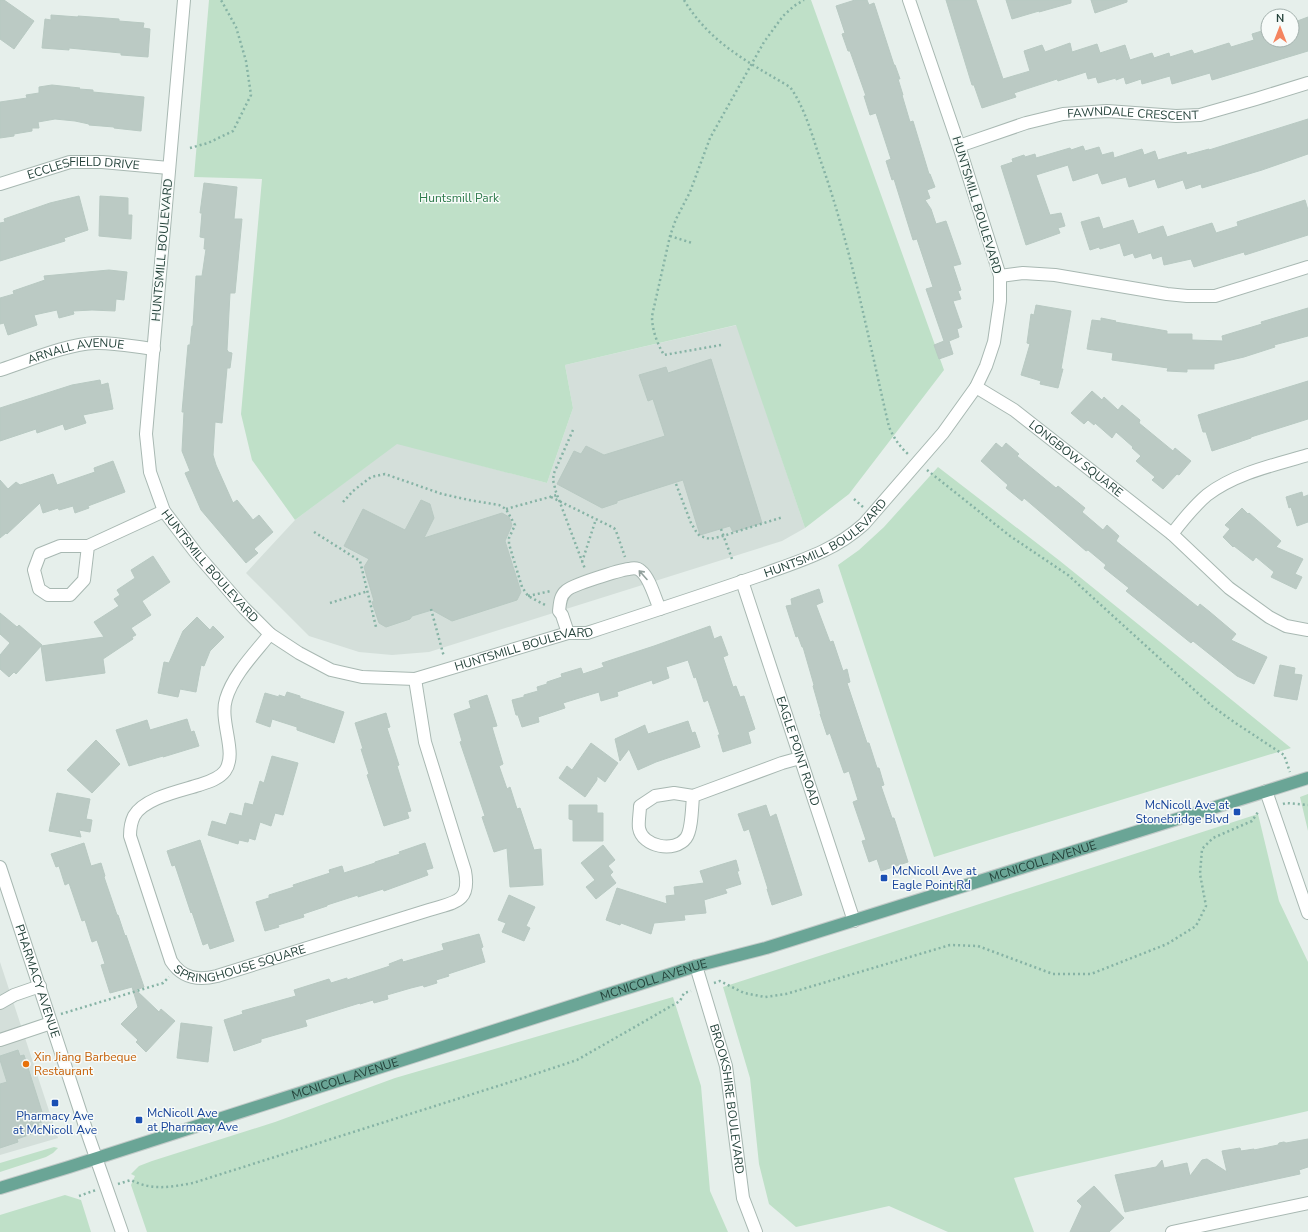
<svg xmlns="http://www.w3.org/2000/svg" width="1308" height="1232" viewBox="0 0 1308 1232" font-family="'Nunito Sans',sans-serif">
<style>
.built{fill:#d4dfda}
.green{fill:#bfe0c8}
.building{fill:#bbcac4;stroke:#b8c9c2}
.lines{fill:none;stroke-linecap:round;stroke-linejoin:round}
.minor-casing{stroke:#a8b8b2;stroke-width:14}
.major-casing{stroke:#c2cac8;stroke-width:14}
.path{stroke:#86b3a5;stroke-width:2.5;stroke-dasharray:2 3;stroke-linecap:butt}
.minor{stroke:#fff;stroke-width:12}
.major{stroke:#6aa596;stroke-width:12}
.oneway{stroke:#92a09c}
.transit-dot{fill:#1a4fb4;stroke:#f7fbf9;stroke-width:1.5}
.food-dot{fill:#e8710a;stroke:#f7fbf9;stroke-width:1.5}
.labels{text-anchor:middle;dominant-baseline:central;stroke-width:3;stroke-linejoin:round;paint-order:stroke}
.street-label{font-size:12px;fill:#24423a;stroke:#f7fbf9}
.park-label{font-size:12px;fill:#2d7a4b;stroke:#f7fbf9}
.transit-label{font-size:12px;fill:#164399;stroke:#f7fbf9;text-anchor:start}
.food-label{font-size:12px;fill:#c56008;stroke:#f7fbf9;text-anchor:start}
</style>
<rect width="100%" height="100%" fill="#e6efeb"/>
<!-- built -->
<path class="built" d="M737,325l68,203 -23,13 -353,111 -37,3 -33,-3 -50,-16 -63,-63 49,-53 102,-77 150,40 26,-75 -8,-43z
M0,962l58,176 -58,17z"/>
<!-- green -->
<path class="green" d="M209,0h602l133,370 -95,124 -44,34 -69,-203 -171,40 8,43 -26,75 -150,-39 -102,76 -43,-60 -11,-46 21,-235 -68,-2z
M938,467l122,94 231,187 -357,109 -96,-292 21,-15 25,-23z
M1308,794v37l-8,-34z
M1258,814l21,87 29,61v149l-294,67 20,54h-86l-59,-26 -93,21 -27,-23 -10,-40 -9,-86 -27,-91z
M673,997l28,89 9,105 18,41h-581l-16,-47 4,-9 -4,-2 8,-8 13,-5 123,-39 120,-44z
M54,1147l4,1 -5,5 -7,4 -46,15v-9z
M65,1195l16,5 10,32h-91v-17z"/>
<!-- building -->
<path class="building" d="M0,0h4l30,21 -20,28 -14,-10z
M855,0h12l2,5 5,-2 20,62h1l5,14h-2l5,16h-1l8,27 3,-1 16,53h1l5,13 -8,3 3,8 -5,2 6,9 5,15 10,-3 15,43 -8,2 8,24 -3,1 3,8 -8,2 9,26 -5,2 2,8 -10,4 4,13 -14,5 -5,-14 10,-4 -18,-52 7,-2 -16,-48 -4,1 -19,-61 -2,1 -6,-19 5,-2 -15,-46 -6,2 -6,-19h2l-16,-45h-2l-6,-17 3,-1 -9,-27z
M946,0h30l27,79 27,-8 -6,-20 18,-6 3,7 25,-9 2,9 25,-8 3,9 25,-8 5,15 22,-7 2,5 15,-5 1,4 22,-7 2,4 35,-11 2,4 23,-7 -2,-6 13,-4 1,3 2,-1v8h24v-17l16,-6v34l-96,29 -2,-7 -38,11 -2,-8 -28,8 -1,-5 -15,5 -2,-7 -8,3v-2l-18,5 -2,-6 -8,2 -2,-7 -28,9 -1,-2 -43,14 2,4 -34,11 -8,-23h-2z
M1006,0h65v3l-32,9v-1l-27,8z
M1091,0h36v2l-32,11z
M51,15l27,2v-1l41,3v2l25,2 -1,5 7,1 -2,28 -27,-2v-2l-52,-5v2l-27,-2 3,-29 6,1z
M52,85l28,3 -1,1 14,1v2l51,5 -3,34 -27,-3v-1l-25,-2v-1l-14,-3 -20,-2 -17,3 1,6h-7v3l-18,3v2l-14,2v-36l27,-4 -1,-3 13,-2v-6z
M1308,119v35l-46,16 -60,18 -1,-4 -15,5 -3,-9 -25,8 -3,-9 -26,8 -3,-10 -24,7 -4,-11 -25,8 -5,-16 -32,10 14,40 11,-2 4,13 -7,2 2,5 -34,12 -25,-79 12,-4 -1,-3 12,-4 1,2 10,-3 1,4 34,-10 1,2 12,-4 2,5 14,-4 3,8 11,-3 1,6 28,-9 2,6 11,-4 3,9 28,-8 1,3 22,-6v1z
M204,183l33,4 -3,32h8l-7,74h-5l-3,57 1,1v1l4,1 -2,15h-3l-5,55 -7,-1 -2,33 3,10 17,38 4,-3 16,20 6,-5 14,17 -19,17 4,4 -12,10 -45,-53 -16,-37 5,-2 -8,-20 2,-39h-2l6,-67h2l2,-19h1l3,-50h6l4,-27h-2l1,-11 -5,-1 2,-24h-2z
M79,196l9,34 -24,8 1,3 -65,20v-38l5,-1 -1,-3 46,-16z
M100,196l28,2v17h4l-1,24 -32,-3z
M1305,200l3,10v25l-63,20 -1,-3 -50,15 -3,-8 -27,6 -2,-9 -9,3 -2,-6 -16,5 -2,-5 -9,3 -4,-13 -20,6 -1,-2 -9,3 -9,-28 18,-5 4,12 30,-9 5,14 25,-8 4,11 45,-14 4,10 22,-7 -1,-4z
M109,270l18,2 -3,28 -8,-1 -1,12 -23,-1 -19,1 1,3 -15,4 -2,-8 -23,5 3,10 -29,10 -4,-12 -4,1v-26l14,-4 -1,-3 32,-11 -1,-4z
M1036,305l35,6 -10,58h2l-5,19 -18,-4 1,-3 -20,-6 9,-31 -3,-1 4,-29 3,1z
M1308,308v28l-34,9 1,2 -31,10 -30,7v5h-27v3l-20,-1 1,-3 -56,-8 1,-7 -26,-4 5,-29 9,1v-3l15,3 -1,1 52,9v3h25v6l31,1 -1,-5 40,-12 -1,-2z
M711,359l51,164 -29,9 -3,-6 -30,9 -17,-55 -66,21v2l-15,5 -45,-24 17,-33 7,3 5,-8 18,9 61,-19 -12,-37 -5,2 -9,-26 27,-8 2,6z
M100,380l1,5 7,-2 5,26 -30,6 3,8 -21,7 -2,-6 -26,9 -1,-4 -36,12v-33l72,-23z
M1308,381v38l-57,18v1l-39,13 -6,-19h-3l-5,-17z
M1092,391l10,9 2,-3 14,13 4,-5 18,15 -1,3 34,28 2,-3 16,13 -12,14 -2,-1 -14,15 -11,-9 3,-3 -19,-16 5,-5 -9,-8 1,-1 -17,-15 -4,6 -17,-15 -1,2 -6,-5 -4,4 -13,-11z
M996,443l6,5 4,-5 13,11 -2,2 39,32 2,-2 27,22 -3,4 21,18 4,-5 12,11 -3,5 82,66 2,-3 10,8 26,22 -5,6 36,17 -13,27 -17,-8 -44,-35 -2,2 -65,-52 3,-3 -25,-20 2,-3 -18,-15 -2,1 -62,-53 -2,3 -16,-13 2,-3 -27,-24z
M113,461l12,31 -37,14 1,2 -14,5 -2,-7 -14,4 -1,-2 -15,5 -3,-10 -33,31 -1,-1 -6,5v-58l8,9 8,-7 4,3 33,-11 4,11 38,-13 -1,-4z
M1302,492l1,5 5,-2v27l-11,4 -6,-19 -2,1 -3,-11z
M421,500l9,4 4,14 -10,20 78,-25 7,4 3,8 -7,16 16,51 -4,8 -65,21 -20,-11 -20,6 -2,3 -24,8 -7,-4 -7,-21 2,-1 -10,-34 5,-8 -25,-13 19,-37 42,21z
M1242,508l6,6 1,-1 32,28 -5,6 27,12 -8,15 7,3 -6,12 -25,-12 3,-5 -18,-15 -3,4 -19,-15 -1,1 -10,-10 7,-8 -5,-4z
M153,556l17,26 -28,19 9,14 -20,13 5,7 -4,2 1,2 -30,20 2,14 -59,8 -5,-35 63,-9 -10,-15 25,-16 -5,-7 6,-4 -3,-5 18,-12 -4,-8z
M819,589l4,13 -7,3 14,37 3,-1 10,30 4,-2 3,13 -3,1 20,60h2l8,25h2l5,17 -3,1 11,32h2l14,44 -27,9 -4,-12 -8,3 -7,-21 4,-1 -13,-38 5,-2 -9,-29 -5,2 -14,-40 -3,2 -7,-21h1l-8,-28 1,-1 -11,-38h-1l-4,-11 -2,1 -10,-31 6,-1 -1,-6z
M0,613l17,14 2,-2 23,20 -26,29 -2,-2 -5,5 -9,-8v-14l10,-12 -10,-9z
M197,617l13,13 3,-4 11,11 -14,14 -6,15 -3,-1 -5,27 -16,-3 -2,8 -20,-4 6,-31 5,1 14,-32z
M710,626l4,13 7,-3 7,19 -5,2 10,30 3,-1 4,11 4,-1 11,33 -7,3 3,11 -28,9 -5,-17h2l-12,-35 -4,2 -8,-25 -2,1 -6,-18 -22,7 3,11 -16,6 -1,-4 -35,12 1,4 -17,5 -2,-9 -36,11 2,5 -27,9 1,5 -17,5 -4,-12h-2l-4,-15 12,-3v-2l14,-4 -1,-4 10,-3v-2l15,-5 -1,-3 20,-6 2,6 21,-7 -2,-4 52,-17z
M1280,665l15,3 -1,6 8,1 -5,25 -23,-4z
M287,692l13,4v2l44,14 -10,31 -37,-13v-3l-25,-8 -2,8 -14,-5 9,-29 14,4v-2l6,2z
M487,695l10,31 -5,1 11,37 -4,2 8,23 3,-2 7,22 3,-1 14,42 7,-1 2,36 -33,2 -3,-39 -13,4 -12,-35 3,-1 -25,-74 2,-1 -8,-27 17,-6 -2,-7z
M386,713l4,14 -3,1 12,37 -2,1 14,45 -4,1 2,6 -25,8 -17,-51 2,-1 -8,-25h2l-8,-26z
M187,719l4,13 3,-1 5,15 -36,11v-1l-34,10 -13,-36 31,-10 3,10z
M688,721l4,12 3,-1 5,15 -44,15 -18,8 -9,-21 -9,12 -5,-22 30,-14v1l3,8z
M96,740l24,24 -28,29 -25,-23z
M591,743l27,20 -13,19 -8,-6v4l-12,17 -26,-19 8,-12 5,4z
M272,756l26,7 -15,52 -8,-2 -4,13 -11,-4 -5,18 -6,-2 -1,4 -9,-2 -1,4 -30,-9 4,-14 14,4 4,-12 12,3 3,-13 8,2 7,-24 4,2z
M57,793l33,6 -4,20 6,1 -2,12 -11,-2 2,7 -32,-6z
M569,805h28v8h6v28h-30v-21l-4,-1z
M766,805l4,12 6,-3 26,81 -30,10 -5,-16h1l-19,-60 -5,2 -6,-17z
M200,840l34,101 -24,8 -2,-6 -5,2 -11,-33 -1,1 -16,-48 -3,1 -5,-15z
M84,843l7,23 10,-3 4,13 -1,1 13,38h1l7,21 1,-1 18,52 -8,3 23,22 2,-3 14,12 -29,31 -10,-10 2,-2 -17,-16 17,-17 -6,-20 -22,6 -9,-28 4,-1 -8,-24 -5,2 -7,-22 -3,1 -13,-38 -4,2 -6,-19 -3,1 -5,-13z
M425,843l8,25 -7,2 2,5 -44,16 -1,-2 -25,8v-2l-31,10v1l-24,8 1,3 -26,8 1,2 -14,4 -9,-29 13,-4v-3l25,-8 -1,-2 37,-12 -1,-3 13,-4 2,7 31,-10v-1l25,-8 -1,-2z
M603,845l12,15 -7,6 5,6 -3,3 6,8 -20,16 -10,-12 9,-7 -14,-17z
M736,860l3,11h-2l4,13 -16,5 2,4 -23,7 2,13 -22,2 1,5 -31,3 -3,11 -30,-11 -1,2 -14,-5 11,-32 50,16 -1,-8 9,-1 -1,-8 30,-4 -4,-12z
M509,895l26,12 -9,19 4,2 -6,13 -22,-9 4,-9 -8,-3z
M479,934l4,13 -2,1 4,14 -37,12 1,2 -13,4 1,3 -13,4 -1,-2 -12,3 -24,7 1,4 -14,4 -1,-3 -13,4v-1l-55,17 2,6 -46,13v3l-27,9 -10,-31 19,-6 -1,-3 54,-15 -2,-6 35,-11 2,4 16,-5v2l43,-14 -1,-2 13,-5 1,3 41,-12 -2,-6z
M181,1023l31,4 -4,35 -31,-4z
M18,1050l2,6 4,-1 19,60 -3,1 2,6 -4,1 2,8 -23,8 1,3 -18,6v-64l7,-2 -7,-22v-4z
M1308,1139v28l-9,3 1,4 -175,38 -10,-37 41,-8 6,-7 2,8 23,-5 3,13 12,-16 5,-1 20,13 -5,-21 18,-3 1,3 13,-2v1l24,-5 1,-2 5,-1 2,1z
M1094,1186l30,32 -15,14h-39l12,-26 -5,-5z"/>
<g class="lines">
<!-- minor casing -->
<g class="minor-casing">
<g id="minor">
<path id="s1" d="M184,0l-38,434 4,38 14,39 32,42 48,55 26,26 29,19 32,17 31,7 53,2 153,-46h19c58,-19 116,-38 174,-58 38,-14 72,-23 103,-51l79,-91 33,-46 10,-21 8,-24 6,-41v-25l-41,-130 -50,-146"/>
<path id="s2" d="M959,146l67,-23 37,-9 44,-3 69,5 24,-1 56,-16 52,-16"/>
<path id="s3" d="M0,184l70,-22h32l67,6"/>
<path d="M1000,276l23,-3 32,2 112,19 20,2h28l93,-29"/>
<path id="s4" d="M0,370c28,-9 67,-26 95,-27 18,-1 41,4 59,6"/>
<path id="s5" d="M976,387l38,23 158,124 57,54 40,29 17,9 22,4"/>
<path d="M1172,534c10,-13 22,-28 35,-39 29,-22 67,-30 101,-40"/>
<path d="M88,546l-4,34 -14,15h-22l-9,-6 -5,-19 6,-16 20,-8h28l76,-35"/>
<path id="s6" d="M742,581l112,340"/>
<path d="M568,633l-6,-18 -3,-4c1,-8 1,-15 7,-20 5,-6 54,-21 63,-22 4,-1 9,-1 12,2 9,7 14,28 19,38"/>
<path id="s7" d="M270,634c-16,20 -37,41 -44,65 -7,23 12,54 -1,72 -6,8 -17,11 -26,14 -19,6 -55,13 -65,31 -3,6 -4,13 -4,20l41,125c11,17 26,20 46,15l212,-66c25,-8 42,-7 36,-39l-40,-129 -10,-63"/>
<path d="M1266,791l42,122"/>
<path d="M693,796c-1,10 -1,34 -7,42 -11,15 -44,9 -47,-10 -1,-7 1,-15 1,-22l15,-10 19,-3 19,3 89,-33 18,-5"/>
<path id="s8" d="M0,867l87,265 35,100"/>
<path id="s9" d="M696,966l30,100 17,132 13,34"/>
<path d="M0,1003l14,-8 26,-9"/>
<path d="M0,1040l51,-17"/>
<path d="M1172,1232l136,-29"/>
</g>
</g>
<!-- major casing -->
<g class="major-casing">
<g id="major">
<path id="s10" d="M0,1188l69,-21 627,-201 70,-18 542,-170"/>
</g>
</g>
<!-- path -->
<path class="path" d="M684,0c26,43 64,62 106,87 15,21 22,48 30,72 31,87 48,178 69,268 5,11 10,19 19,27
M190,148l18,-5 25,-12 18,-36 -5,-34 -10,-34 -15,-27
M670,236l22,7
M721,345l-57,10c-7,-12 -12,-25 -12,-39l18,-80 6,-17 14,-27 20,-54 54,-96 19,-26 11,-10 10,-6
M573,430l-19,43 -1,7 3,12 29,77
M927,470l83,66 58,39 144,131 22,16 50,33 6,17
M676,484l15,39 6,10 3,3 10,3 13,-3 60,-19
M551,497l63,31 2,3 9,26
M854,499l9,8
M343,502l10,-11 18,-14 14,-3 57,20 27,6 30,5 7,4 9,16 -6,13v6l13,43 6,9 19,10
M506,509l51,-14
M721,529l11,30
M314,532l46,29 16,66
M582,562l14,-43
M528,596l23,-5
M330,603l38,-12
M431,609l13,48
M1283,804l3,-1 22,2
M714,983l6,-2 24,12 21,4 21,-3 164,-49 28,1 75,28h38l76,-30 29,-18 10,-20 -6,-32 2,-25 11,-11 39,-17 6,-9 2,-1
M61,1014l102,-31 6,-6
M118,1184l13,-4c21,11 40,7 62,3l330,-105 54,-18 103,-59 4,-8 7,-2
M79,1196l17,-6"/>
<!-- minor -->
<use href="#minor" class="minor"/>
<!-- major -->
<use href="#major" class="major"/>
</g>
<!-- one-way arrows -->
<defs><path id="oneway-shaft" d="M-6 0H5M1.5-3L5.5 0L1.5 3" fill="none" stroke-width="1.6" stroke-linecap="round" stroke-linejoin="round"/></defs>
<use class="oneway" href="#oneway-shaft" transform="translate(643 575) rotate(-132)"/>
<!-- markers -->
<g class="transit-dot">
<rect x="1233" y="808" width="8" height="8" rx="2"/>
<rect x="880" y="874" width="8" height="8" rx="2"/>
<rect x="51" y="1099" width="8" height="8" rx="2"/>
<rect x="135" y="1116" width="8" height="8" rx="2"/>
</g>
<circle class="food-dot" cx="26" cy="1064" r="4"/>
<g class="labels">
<!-- street labels -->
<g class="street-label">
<text stroke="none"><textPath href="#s2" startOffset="179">FAWNDALE CRESCENT</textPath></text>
<text stroke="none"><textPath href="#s3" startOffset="86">ECCLESFIELD DRIVE</textPath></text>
<text transform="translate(977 205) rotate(73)">HUNTSMILL BOULEVARD</text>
<text transform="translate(162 250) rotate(-85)">HUNTSMILL BOULEVARD</text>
<text stroke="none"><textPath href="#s4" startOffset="79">ARNALL AVENUE</textPath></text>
<text stroke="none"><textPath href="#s5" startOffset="123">LONGBOW SQUARE</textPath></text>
<text stroke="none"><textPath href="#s1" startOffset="1271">HUNTSMILL BOULEVARD</textPath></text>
<text stroke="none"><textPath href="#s1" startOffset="587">HUNTSMILL BOULEVARD</textPath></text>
<text stroke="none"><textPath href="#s1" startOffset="947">HUNTSMILL BOULEVARD</textPath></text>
<text stroke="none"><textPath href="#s6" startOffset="179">EAGLE POINT ROAD</textPath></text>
<text stroke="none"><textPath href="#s10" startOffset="1093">MCNICOLL AVENUE</textPath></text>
<text stroke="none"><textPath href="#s7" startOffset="484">SPRINGHOUSE SQUARE</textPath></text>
<text stroke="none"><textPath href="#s10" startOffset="686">MCNICOLL AVENUE</textPath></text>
<text stroke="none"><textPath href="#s8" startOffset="120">PHARMACY AVENUE</textPath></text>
<text stroke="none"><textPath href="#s10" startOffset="362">MCNICOLL AVENUE</textPath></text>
<text stroke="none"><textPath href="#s9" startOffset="137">BROOKSHIRE BOULEVARD</textPath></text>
</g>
<!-- park labels -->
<g class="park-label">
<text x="459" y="198">Huntsmill Park</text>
</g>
<!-- transit labels -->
<g class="transit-label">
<text x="1229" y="805" text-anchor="end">McNicoll Ave at<tspan x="1229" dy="14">Stonebridge Blvd</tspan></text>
<text x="892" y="871">McNicoll Ave at<tspan x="892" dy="14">Eagle Point Rd</tspan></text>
<text x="147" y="1113">McNicoll Ave<tspan x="147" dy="14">at Pharmacy Ave</tspan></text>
<text x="55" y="1116" text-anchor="middle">Pharmacy Ave<tspan x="55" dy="14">at McNicoll Ave</tspan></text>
</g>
<!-- food labels -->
<g class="food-label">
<text x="34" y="1057">Xin Jiang Barbeque<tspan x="34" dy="14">Restaurant</tspan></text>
</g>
</g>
<!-- north arrow -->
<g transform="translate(1280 28)"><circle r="19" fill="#f7fbf9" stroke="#a3b1ad"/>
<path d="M0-3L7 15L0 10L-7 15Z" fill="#f4845f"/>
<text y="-6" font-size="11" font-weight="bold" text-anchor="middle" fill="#24423a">N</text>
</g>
</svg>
